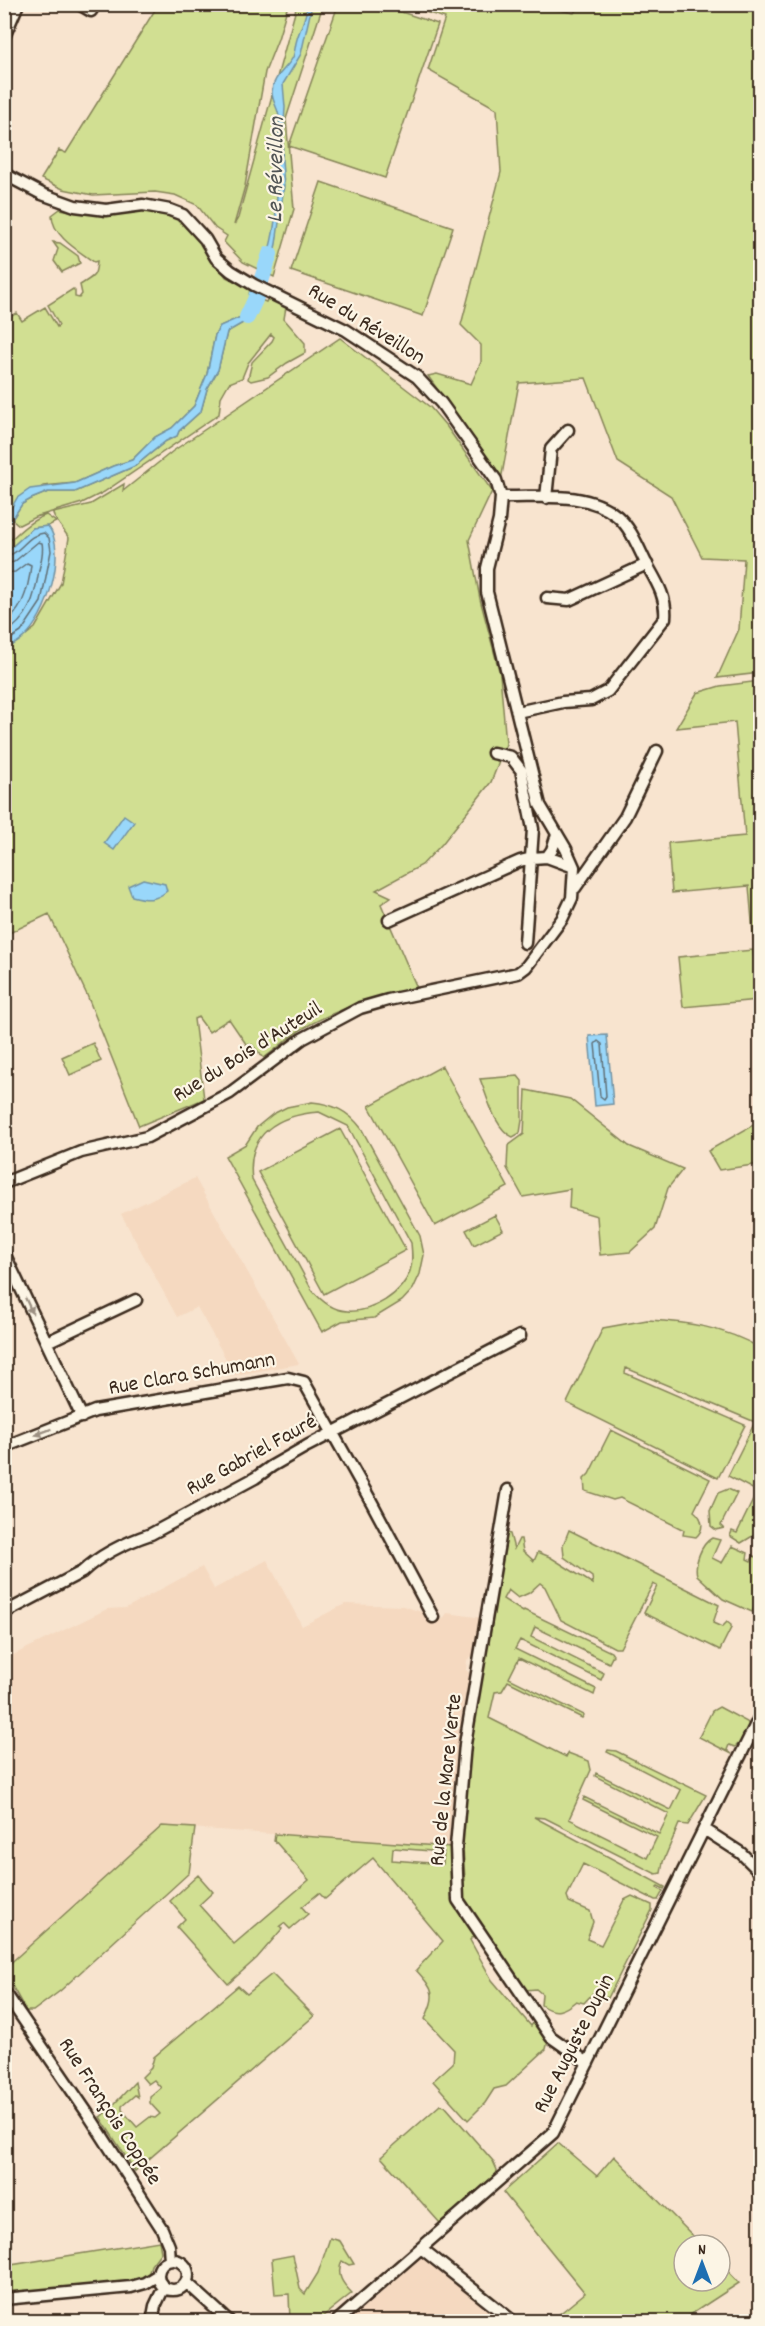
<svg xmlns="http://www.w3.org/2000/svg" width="765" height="2326" viewBox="0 0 765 2326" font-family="Dekko,sans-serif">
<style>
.built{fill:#f5d9c0}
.green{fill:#d1df92;stroke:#868458;stroke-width:1.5;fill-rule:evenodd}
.water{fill:#99d7fa;stroke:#7392a2;stroke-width:1.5}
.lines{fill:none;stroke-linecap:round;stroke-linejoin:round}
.shore{stroke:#616f76;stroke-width:1.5}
.river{stroke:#99d7fa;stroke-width:16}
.minor-casing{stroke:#3b2a1e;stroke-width:15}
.minor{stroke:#fcf5e5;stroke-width:10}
.oneway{fill:#9c9082}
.labels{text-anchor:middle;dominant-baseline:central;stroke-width:4.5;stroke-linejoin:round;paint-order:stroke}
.street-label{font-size:22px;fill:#3b2a1e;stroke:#fcf5e5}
.water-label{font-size:24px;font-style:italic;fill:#525555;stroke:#fcf5e5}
</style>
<rect width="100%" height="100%" fill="#f8e4cf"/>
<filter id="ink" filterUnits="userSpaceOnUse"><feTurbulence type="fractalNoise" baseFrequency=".0167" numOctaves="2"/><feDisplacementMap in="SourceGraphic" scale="12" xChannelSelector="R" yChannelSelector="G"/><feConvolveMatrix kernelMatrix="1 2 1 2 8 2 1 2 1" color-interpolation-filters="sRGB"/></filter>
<g filter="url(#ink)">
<!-- built -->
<path class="built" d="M195,1178l104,186 -64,11 -38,-68 -20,10 -56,-103z
M267,1560l35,66 43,-22 58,2 22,7 3,8 15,-2 4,-6 36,5 -6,34 -10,8 -1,10 7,6 -22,171 -289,-21 -151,137 -6,-11v-293l102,-50 19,-1 76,-41 12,22z
M424,2255l80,66 -157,1z"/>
<!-- green -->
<path class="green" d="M529,4l45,9 6,-9 180,1v668l-43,5 22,-49 5,-70 -42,-2 -31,-61 -53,-34 -32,-84 -67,5 -18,97 -73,-104 9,-2 34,10 10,-22v-17l-20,-20 40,-153 -4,-63 -69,-39 17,-52 -42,-13z
M158,5h130l-10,34 -13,33 -20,114 -11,39 4,-7 59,-213h26l-37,114 8,90 -20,68 -31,-15 -19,-20 3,-6 -12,-8 -18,-23 -22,-10 -20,-3 -62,3 -30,-6 -22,-10 18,-29 7,3z
M338,5h42l58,19 -53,154 -96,-32z
M321,182l132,45 -30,89 -132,-45z
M60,209l28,5h24l42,-4 26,8 12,10 34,49 24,12 -1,6 3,2 -11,20 -21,9 -5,9 -8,39 -13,32 -22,22 -17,9 -23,23 -19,6 -38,17 -32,3 -38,33v-207l3,6 9,-5 5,8 23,-14 12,20 2,-2 -11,-20 25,-16 2,2v6l4,1 3,-4 -2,-9c14,-9 16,-8 17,-24l-3,1c-15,-11 -42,-26 -42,-47z
M53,242l7,1 18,13 2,7 -18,9 -8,-11 4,-12z
M268,298l18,9 -2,12 21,24v10l-18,10 -19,14 -17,4 -3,-2 4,-17 20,-21 2,-4 -3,-3 -23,29 -6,15 -13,5 -8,14 -2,17 -115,78 -22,11 -47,14 -16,8 -7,-6 10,-15 9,-5 17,-7h27l60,-26 31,-25 11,-5 2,-5 22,-20 6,-22 11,-19 9,-38 28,-16 6,-16 5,2z
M340,338l90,69 17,20 45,64 -23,49 11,59 20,75 6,70 -15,38 -49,62 -20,21 -46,25 15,7 -10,7 36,84c-36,6 -83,22 -115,41 -13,8 -25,20 -38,29l-12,-13 -6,-1 -17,-25 -20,13 -11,-15 -4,2 10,80 -65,27 -52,-131 -38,-81 -44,21v-284l30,-23 26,-45 8,-45 -15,-21 -1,-4 38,-9 33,-20 -1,7 50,-40z
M46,515l10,7 -8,4 -15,2 -28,25v-8c13,-12 24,-24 41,-30z
M760,681v335l-11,-130 -77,7 -4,-50 77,-7 -10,-114 -59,6 21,-35 23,-7z
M753,950l5,50 -75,7 -5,-50z
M93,1043l8,18 -31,14 -8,-18z
M442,1066l66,121 -73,39 -66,-120z
M518,1076l4,5v39l-2,13 -7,4c-18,-7 -26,-41 -33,-58z
M526,1090l44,9 59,47 54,23 -15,19 -13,41 -25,23 -30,3 -3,-39 -28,-8 1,-19 -47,8 -16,-29 1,-22 16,-12z
M312,1102c21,2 36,9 49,26l59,108 4,19 -4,19 -7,15 -11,12 -28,17 -32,3 -20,11 -97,-176 21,-12 11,-17 16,-13 14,-7zM319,1112l29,14 63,117c1,10 2,19 -1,28 -8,23 -38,42 -63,40 -14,-1 -26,-10 -35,-21l-60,-110c-6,-47 26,-65 67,-68z
M760,1121v43l-41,6 -11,-19z
M340,1129l66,121 -82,44 -66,-122z
M495,1215l8,15 -29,15 -8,-15z
M647,1320c41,2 77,7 113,28v145l-32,-17 27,-54 -129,-54 -1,5 120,52 -27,53 -151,-75 36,-75z
M611,1430l99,49 -16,32c9,7 11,18 2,26l-13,-2 1,-5 -64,-32 -7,2 -28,-9 -1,-12 5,-5z
M728,1489l9,4 -16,32 3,3 -8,2 -5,-4 -1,-15 8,-18z
M760,1495v24l-4,6v9l-15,9 -11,-7 2,-5 5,2 18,-37 4,2z
M569,1530l150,75 -6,18 9,4 5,-5 4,3v3l-11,22 -76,-37 13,-27 -4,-2 -33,64h-5l-54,-28 -16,-33 -5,-4 -11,10 -11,5 -10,-8 -5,9 20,13 1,-2 87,42 2,3 -4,8 -74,-36 -4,10 73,36 -3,7 -81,-40 -5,9 81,40 -2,6 -75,-37 -10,20 75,37 -2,3 -74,-37 -6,10 -7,1 -6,26 77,39 2,-4 21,8 2,9 -22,49 78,39 10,-21 -74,-37 1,-3 75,37 10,-20 -74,-38 1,-3 75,37 10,-20 -74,-38 1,-2 8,1 90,44 -18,30 -9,-1 -16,38 -2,11 -5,1 -111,-56 -11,-1 131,70 -1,2 -6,-3 -1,2 6,3 -5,9h-3l-72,-36 -16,32 2,6 21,9 3,11 -6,17 14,6 23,-45 8,-4 20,9v5l-44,88 -14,-6 -10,11 -8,-2c-12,10 -21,14 -35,4l1,-11 -6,-5 -11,1 -49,-56 -6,6 22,40 39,46 5,-7 13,18 -3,12 -40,37 -12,3 -9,14 -17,17 -35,-39 20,-18 1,-13 -29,-31c11,-25 10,-28 -9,-49l27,-29 -70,-83 -48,41 -6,-6 -17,14 6,7 -18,15 -6,-6 -4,3 2,3 -25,29 -29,26 -51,-57 8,-8 -15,-18 28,-26 15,17 -14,13 35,39 75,-64 -35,-40 1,-6 176,13 3,34 11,-1 -3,-48 6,-83 38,-217 4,2 4,15 5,-10h2l2,12 11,10 4,-9 12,5 43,27 -1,-7 -28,-20 -1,-12zM393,1848l51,4 -1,12 -51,-4z
M712,1538l8,2 -8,18 10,5 10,-17 16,7 -1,6 4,2 3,-5 6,4v35l-8,17 -29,-13 -26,-24c-3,-11 4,-31 15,-37z
M719,1707l28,15 3,4 -7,14 -8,7 -6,-2 -2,5 5,4 -33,-17 13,-26z
M162,1826l33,2 -6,45 -129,118 -27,20h-7l-21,-38v-5z
M272,1974l42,42 -179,155 -35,-54c6,-3 28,-28 35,-35l3,15 -3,-2 -13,11v4l15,17 13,-10 5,1 5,-4 -10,-11v-6l11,-9 -7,-8 -6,4 -6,-7 9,-9 3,-11 84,-71 9,8z
M440,2105l5,1 48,55 4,9 -1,6 -56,47 -59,-66z
M558,2143l39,33 17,-20 88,89h-18v36h36v-18l19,20 -58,38h-130l34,-28 -82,-101z
M330,2238l10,3 14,23 -5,1 -7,-4c-6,14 0,22 10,32l-35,28h-27l-1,-27 -14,1 -3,-36 21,-4 7,34 5,5 13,-21z
M159,2241l2,11 -10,13 -3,11 -13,6 -130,12v-28z"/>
<!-- water -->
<path class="water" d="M307,5h5l-11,49 -18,30 2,23 -3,53 2,26 -8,58 -8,32 -9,-4c14,-18 18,-61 18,-84 0,-7 -2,-13 -2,-19 1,-17 5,-33 4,-51 0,-9 -7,-16 -7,-26 0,-15 15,-23 21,-35 2,-5 2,-12 4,-18 3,-11 10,-22 10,-34z
M252,297l9,3 -6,16 -28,16 -9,38 -11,19 -6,22 -22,20 -2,5 -11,5 -31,25 -60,26h-27l-17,7 -9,5 -17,26v-11l12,-21 13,-9 45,-6 38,-17 19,-6 23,-23 17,-9 22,-22 13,-32 8,-39 5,-9 21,-9z
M48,526c20,25 -1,91 -24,111 -5,5 -13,9 -19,13v-97l28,-25z
M124,815l10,7 -20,28 -10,-7z
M143,879l22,5 2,7c-12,10 -20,9 -35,5l-4,-10z
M607,1035l6,69 -18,2 -6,-70z"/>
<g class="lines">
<!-- shore -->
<path class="shore" d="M4,557c17,-3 23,-23 40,-24l5,5 2,13 -10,51 -20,30 -17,11
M4,564l10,-2 24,-20 4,1c2,9 -1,18 -3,27 -4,27 -10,49 -35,64
M4,573l11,-1 12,-9 4,2c-2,20 -8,47 -27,58
M598,1041l4,3 4,52 -2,3 -4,-3 -5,-52z"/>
<!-- river -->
<path class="river" d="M247,317l8,-17 15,-46"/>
<!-- minor casing -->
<g class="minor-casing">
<path id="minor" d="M79,4l12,7 4,-7
M4,37l14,-33
M4,174l38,20 33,12 31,4 37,-5 27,5 13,5 22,24 11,19 15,13 23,14 92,45 71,47 24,26 55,77 5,17 -2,23 -12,48v24l53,213 26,44 8,18 -2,31 -10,21 -36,48 -8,6 -130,27 -28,8 -58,31 -72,54 -83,44 -66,15 -77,31
M501,497c38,1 85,-7 116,19 14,12 21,31 29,47 10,18 21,34 19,55l-57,73 -17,9 -28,2 -46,10
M546,498l5,-49 17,-19
M547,598l22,2 78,-36
M493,753l18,4 10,13 12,59 -8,114
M547,857l27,10
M575,888l50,-71 32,-66
M389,920l131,-59 12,-3 15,-1 5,-7 5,-16
M4,1253l78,164
M47,1342l89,-42
M4,1447l91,-36 193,-33 16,4 68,121 61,114
M508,1490l-43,254 -9,103 2,53 93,137 37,26
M4,1613l78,-41c18,-17 45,-30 69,-38l104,-56 17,-12 35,-20 213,-110
M704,1829l37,24 19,19
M4,1991l84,123 74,115 7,17 1,14
M421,2248l93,74
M158 2275a15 15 0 1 1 30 0a15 15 0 1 1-30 0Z
M186,2282l44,40
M4,2299l127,-12 14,-4 13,-8
M152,2322l3,-16 9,-19
M336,2322l217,-189 207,-417"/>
</g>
<!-- minor -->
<use href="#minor" class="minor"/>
</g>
<!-- one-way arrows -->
<defs><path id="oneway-solid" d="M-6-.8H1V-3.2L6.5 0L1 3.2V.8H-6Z" transform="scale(1.5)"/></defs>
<g class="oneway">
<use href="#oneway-solid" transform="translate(29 1306) rotate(65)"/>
<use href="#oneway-solid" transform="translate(43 1432) rotate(159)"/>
</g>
</g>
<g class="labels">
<!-- street labels -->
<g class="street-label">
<text transform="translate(366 325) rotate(32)">Rue du Réveillon</text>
<text transform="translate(248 1053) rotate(-32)">Rue du Bois d'Auteuil</text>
<text transform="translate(192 1375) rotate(-10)">Rue Clara Schumann</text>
<text transform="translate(252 1456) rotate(-29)">Rue Gabriel Fauré</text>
<text transform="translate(447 1780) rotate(-84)">Rue de la Mare Verte</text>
<text transform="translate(575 2044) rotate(-63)">Rue Auguste Dupin</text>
<text transform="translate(109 2112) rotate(57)">Rue François Coppée</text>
</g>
<!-- water labels -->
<g class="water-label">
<text transform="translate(277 170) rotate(-89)">Le Réveillon</text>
</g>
</g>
<!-- margin -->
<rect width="765" height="2326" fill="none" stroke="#fcf5e5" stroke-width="24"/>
<rect x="12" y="12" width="741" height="2302" fill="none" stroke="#3b2a1e" stroke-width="2" filter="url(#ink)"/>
<!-- north arrow -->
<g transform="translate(702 2263)"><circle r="28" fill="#fcf5e5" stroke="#afa495" stroke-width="1.5"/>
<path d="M0-4.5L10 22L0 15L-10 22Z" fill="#1f6fb2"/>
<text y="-9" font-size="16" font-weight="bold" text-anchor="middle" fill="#3b2a1e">N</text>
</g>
</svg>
